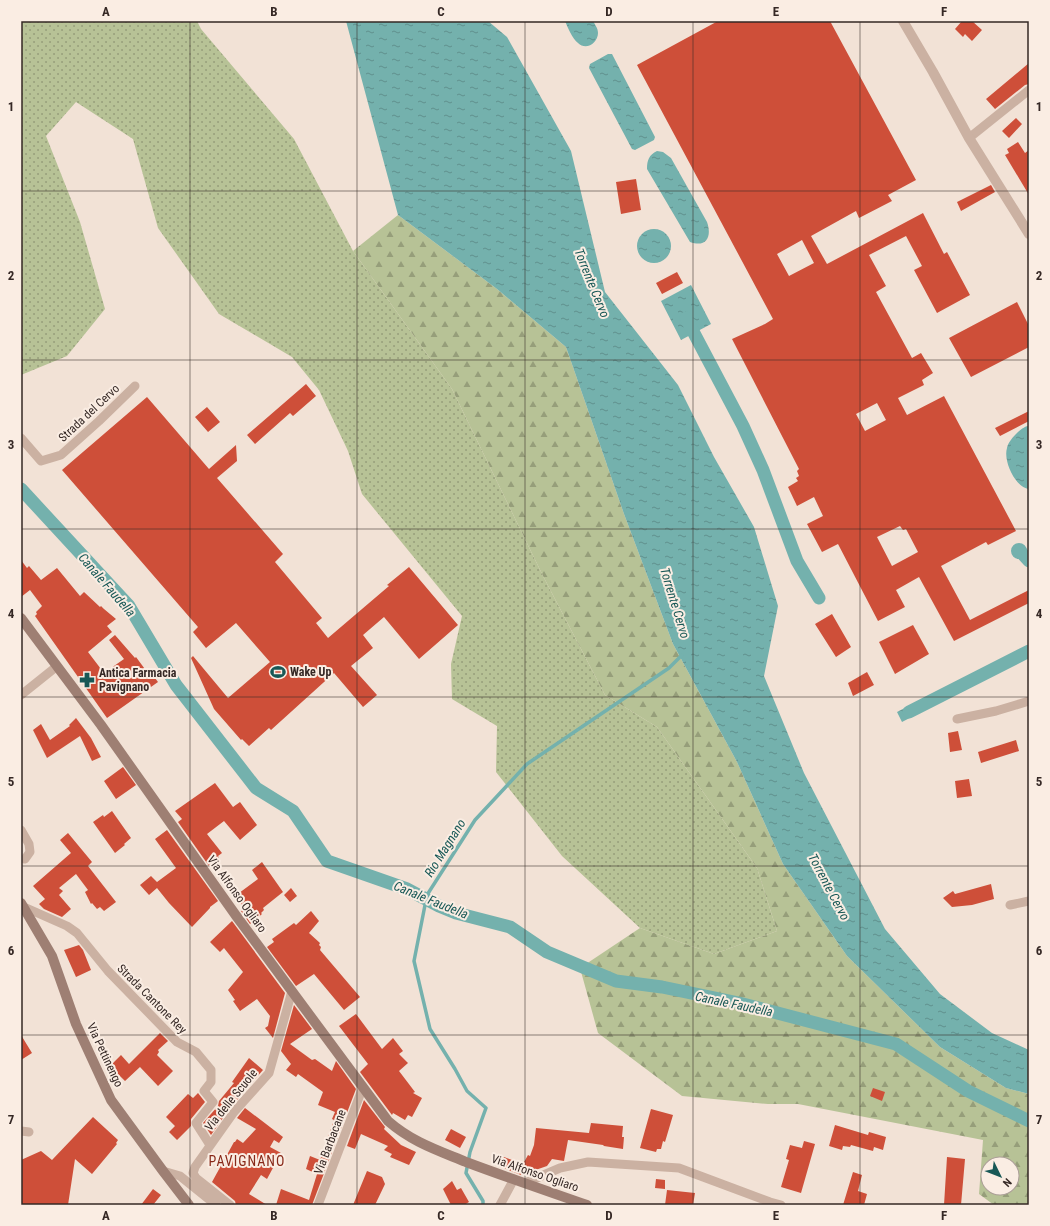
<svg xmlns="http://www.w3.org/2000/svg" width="1050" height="1226" viewBox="0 0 1050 1226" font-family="'Roboto Condensed',sans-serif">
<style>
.grass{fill:url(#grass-dots)}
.forest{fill:url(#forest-firs);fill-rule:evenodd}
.water{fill:url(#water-ripples)}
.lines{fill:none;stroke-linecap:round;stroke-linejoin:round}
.stream{stroke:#74b1ad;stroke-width:3.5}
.canal{stroke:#74b1ad;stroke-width:13}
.building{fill:#ce4f39;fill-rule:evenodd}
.minor{stroke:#cbb1a2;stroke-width:9}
.tertiary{stroke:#cbb1a2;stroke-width:10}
.secondary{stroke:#9e7f73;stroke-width:10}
.grid{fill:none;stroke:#352825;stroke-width:1;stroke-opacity:0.55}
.labels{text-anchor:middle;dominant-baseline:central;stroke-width:4;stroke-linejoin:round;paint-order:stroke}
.street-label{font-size:12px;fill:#352825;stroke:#faede3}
.poi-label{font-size:12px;font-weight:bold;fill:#352825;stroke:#faede3;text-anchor:start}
.water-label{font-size:13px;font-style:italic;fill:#185856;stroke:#faede3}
.quarter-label{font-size:14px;letter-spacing:1px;fill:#882919;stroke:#faede3}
.neatline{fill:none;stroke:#352825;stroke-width:1.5}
.grid-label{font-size:13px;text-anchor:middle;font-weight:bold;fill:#352825}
</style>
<defs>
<pattern id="grass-dots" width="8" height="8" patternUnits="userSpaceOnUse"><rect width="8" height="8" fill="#b7c296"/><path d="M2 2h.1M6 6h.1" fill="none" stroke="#969e7a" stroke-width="1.8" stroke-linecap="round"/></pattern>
<pattern id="forest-firs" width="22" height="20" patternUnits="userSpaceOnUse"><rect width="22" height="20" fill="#b7c296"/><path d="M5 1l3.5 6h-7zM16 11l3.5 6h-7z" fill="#969e7a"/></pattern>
<pattern id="water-ripples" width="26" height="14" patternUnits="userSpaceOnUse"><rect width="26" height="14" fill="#74b1ad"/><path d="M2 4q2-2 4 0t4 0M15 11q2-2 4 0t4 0" fill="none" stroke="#60908d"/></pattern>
</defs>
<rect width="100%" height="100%" fill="#f2e2d6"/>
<!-- grass -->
<path class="grass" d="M21,21h176l4,8 93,110 59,112 99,138 91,187 62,119 52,32 100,141 20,63 -63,23 -74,-26 -78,-72 -66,-84 1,-46 -45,-27 -1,-35 11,-48 -100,-122 -14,-43 -29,-61 -27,-33 -73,-43 -61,-86 -25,-89 -57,-37 -30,34 34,86 25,87 -38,47 -46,19z"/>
<!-- forest -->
<path class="forest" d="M398,215l99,74 69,58 58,167 49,130 64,118 46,102 64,92 93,91 66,41 23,6v111h-35l-15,-11 4,-54 -185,-36h-30l-86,-8 -84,-63 -18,-65 60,-40 74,26 63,-23 -20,-63 -100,-141 -52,-32 -62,-119 -91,-187 -99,-138zM988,1164h24v24h-24z"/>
<!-- water -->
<path class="water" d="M346,21h142l19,16 64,114 34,141 73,93 36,72 40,70 24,79 -14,70 40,97 81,156 55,65 52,39 37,17v44l-23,-6 -66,-41 -93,-91 -64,-92 -46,-102 -64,-118 -49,-130 -58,-167 -69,-58 -99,-74z
M565,21h28c2,4 5,7 5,12 0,10 -12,18 -20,10 -6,-5 -10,-15 -13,-22z
M608,54h4l43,83 -1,3 -19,10 -3,-1 -43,-81 1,-4z
M657,151l6,1 8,6 36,64c5,14 0,26 -17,20l-43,-73c0,-9 2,-14 10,-18z
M637 246a17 17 0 1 1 34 0a17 17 0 1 1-34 0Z
M691,285l20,39 -30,16 -20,-39z
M1028,426l1,1v62c-14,-2 -26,-28 -22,-41 1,-7 14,-21 21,-22z
M1011 551a8 8 0 1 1 16 0a8 8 0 1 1-16 0Z
M922,699l5,10 -25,13 -5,-10z"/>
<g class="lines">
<!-- stream -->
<path class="stream" d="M483,1205v-4l-17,-28 4,-21 16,-44 -19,-17 -12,-22 -25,-40 -16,-68 13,-66 48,-75 52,-56 142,-96 13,-13"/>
<!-- canal -->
<path class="canal" d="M686,318l57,108 20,44 34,91 22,37
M21,489l108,117 47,79 80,103 37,23 34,50 80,28 32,17 17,7 54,14 37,25 69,29 46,6 77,16 157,41 72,47 61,30
M1020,551l9,10
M909,712l120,-61"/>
</g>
<!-- building -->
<path class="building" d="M718,21h112l86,159 -28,15 4,6 -33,17 -3,-7 -45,25 16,28 96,-51 21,41 3,-2 23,43 -33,18 -23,-43 8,-4 -16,-30 -37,19 17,31 -10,6 36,66 9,-5 12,20 -11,7 2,5 -26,13 9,17 37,-19 72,135 -28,14 -2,-3 -45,24 29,54 59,-30v13l-75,38 -35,-64 -23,13 9,17 -27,14 -40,-77 -16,8 -15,-28 16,-8 -9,-19 -17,9 -9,-19 10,-6 -2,-3 3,-2 -2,-5 2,-2 -67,-130 33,-15 8,-5 -136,-254zM802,240l12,23 -25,13 -12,-22zM877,403l9,17 -21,11 -9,-17zM900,526l3,4 3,-1 12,23 -26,14 -15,-29z
M962,21h10l10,9 -10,11 -7,-7 -2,3 -8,-8z
M1029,63v21l-4,1 -30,24 -9,-10z
M1016,118l6,6 -13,14 -7,-7z
M1018,142l7,11 4,-3v45l-24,-40 4,-2 -2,-4z
M636,179l5,31 -20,4 -5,-32z
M991,185l4,7 -34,19 -4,-9z
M677,272l6,11 -21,11 -6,-11z
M1017,302l12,24v21l-58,30 -22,-39z
M306,384l10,12 -23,20 -3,-3 -35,31 -8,-9z
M147,397l62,72 27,-24 1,16 -20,17 66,76 -8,8 47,56 -6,5 12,15 61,-52 -2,-1 22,-18 49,58 -39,34 -35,-42 -21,18 10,13 -22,18 26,29 -14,12 -29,-34 -63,57 -2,-2 -20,18 -7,-7 -1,1 -27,-31 -23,-51 2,-2 35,42 42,-36 -34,-39 -30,25 -13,-16 5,-5 -136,-157z
M207,407l13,15 -12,10 -13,-15z
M1029,411v10l-29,15 -5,-8z
M21,560l6,8 2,-2 12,14 16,-12 23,28 4,-4 16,15 1,-1 3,3 12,10 -9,7 5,6 -24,20 16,21 20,-14 -15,-19 6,-5 20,23 1,-1 14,19 2,-2 6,8 -51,36 -72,-102 2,-2 -1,-2 6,-6 -12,-16 -9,7z
M832,614l19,33 -15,10 -21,-33z
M913,625l16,29 -34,20 -16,-32z
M867,672l7,13 -21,11 -5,-13z
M76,718l15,20 10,19 -9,4 -12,-25 -33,22 -14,-28 8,-6 9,16 20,-14 -1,-1z
M958,731l4,19 -12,2 -2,-19z
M1016,740l3,11 -38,12 -3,-11z
M123,767l13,18 -20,14 -12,-18z
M969,779l3,17 -15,2 -2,-17z
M215,783l18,24 7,-5 17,23 -17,15 -16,-19 -17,13 15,19 -4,3 1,2 -10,8 -31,-44 4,-3 -7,-8z
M112,811l19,27 -7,6 1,1 -10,8 -22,-31 10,-7 1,2z
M167,830l51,71 -8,6v1l-18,19 -23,-24 -12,-15 -8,7 -9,-10 11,-9 6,6 19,-14 -21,-29z
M68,833l24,29 -4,4 28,36 -12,9 -4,-4 -3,2 -5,-6 -1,1 -6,-12 3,-2 -12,-16 -17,14 4,3 -4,4 12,14 -9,8 -18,-8 -5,-5 6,-5 -12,-13 38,-33 -11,-13z
M262,862l21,30 -20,16 1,2 -3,3 1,1 -12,10 -9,-13 3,-3 -9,-12 23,-17 -6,-9z
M991,884l3,15 -22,6 -20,2 -9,-9 10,-7 2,3z
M291,888l6,8 -7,6 -6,-7z
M311,911l8,10 -10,12 11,10 -1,2 2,2 -1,3 40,47 -16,13 -30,-36 -18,12 -29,-39 7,-5 -2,-3 22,-16 2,2z
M232,921l53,72 -12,45 -8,-10 3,-2 2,-10 -13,-17 -17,12 -7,-10 2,-1 -7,-10 15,-18 -19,-24 -4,4 -10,-10z
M79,945l4,5 8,20 -15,7 -12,-27z
M294,1005l18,24 -22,15 22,16 3,-1 17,12 4,-10 20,28 -44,116h-36l5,-16 28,11 8,-26 -11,-5 4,-13 10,4 14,-40 -2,-1 3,-7 -17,-7 5,-13 -25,-18 -2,3 -10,-7 5,-6 -10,-13z
M356,1014l26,35 11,-11 10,13 -4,3 9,9 -9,8 16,21 -2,1 9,5 -10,19 -4,-2 -3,5 -12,-7 -1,2 -32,-43 8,-8 -29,-38z
M160,1033l8,8 -10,9 1,2 -2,3 16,16 -15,15 -18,-19 -15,14 -12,-12 -1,-5 9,-9 8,9z
M21,1035l11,18 -11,7z
M249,1058l14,12 -33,38 -19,27 -8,-12 15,-17 1,-5 15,-18 -2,-1z
M873,1088l12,4 -3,9 -12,-5z
M198,1093l7,9 -14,17v7l-14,14 -8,-8 6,-6 -9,-9 22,-23 5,4z
M364,1100l21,27 -1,2 17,16 15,7 -7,13 -19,-8 2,-3 -8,-4 4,-4 -27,-12 -6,15 -8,-3z
M245,1108l38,29 -4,6 -5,-3 -4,7 11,6 -14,26 -6,-4 -12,19 18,11h-31l-1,-4 -23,-19 22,-40h1l2,-3 6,4 13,-14 -19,-11z
M651,1109l22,6 -8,27 -2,-1 -2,8h-4l-1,3 -16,-4z
M93,1117l25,23 -2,3 1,1 -25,30 -17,-15 -7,46h-47l1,-37 -1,-8 20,-9 11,9z
M591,1123l32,3 -1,11h2l-1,12 -19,-3 -1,-1 -35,-5 -4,21 -12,-2 -5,7 -26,9 -22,-9 5,-9 19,7 5,-9 2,1 4,-11 2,-17 53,5z
M835,1125l33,10 1,-3 17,5 -3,13 -9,-3 -1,4 -22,-6 -1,2 -7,-1 -1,4 -13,-4z
M451,1129l15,8 -6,11 -15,-8z
M804,1141l11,3 -14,49 -20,-6 8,-27 -3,-1 4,-14 12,3z
M947,1157l18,2 -4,46h-17z
M367,1171l15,6 3,7 -10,21h-22z
M853,1172l9,3 -4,16 9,3 -3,11h-21z
M656,1179l9,1v9l-10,-1z
M452,1181l5,9 4,-2 8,14 -5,3h-13l-8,-16z
M153,1189l8,6 -8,10h-12z
M667,1190l28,3 -2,12h-28z"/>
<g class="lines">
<!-- minor -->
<path class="minor" d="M969,138l60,-48
M21,438l20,23 20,-6 38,-34 36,-35
M21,695l35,-28
M957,719l39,-8 33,-10
M21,830l8,14 1,8 -5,7
M1010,905l19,-4
M24,907l43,19 10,7 31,38 69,71 19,10 15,18v12l-7,9 9,11 -17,21 14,22
M21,1131l8,1
M163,1171l17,5 36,29
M525,1183l35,-15 28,-6 91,6 91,34 11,3
M230,1205l-34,-27 -3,-5 2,-6 39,-55 35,-39 23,-82
M318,1205l45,-118
M500,1205l14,-26"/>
<!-- tertiary -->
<path class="tertiary" d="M903,21l30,51 36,66 60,96"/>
<!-- secondary -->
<path class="secondary" d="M21,618l80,107 136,192 151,204c24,21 49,29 78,41 40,15 81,29 121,43
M21,903l31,53 24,68 35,76 52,71 26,34"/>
</g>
<!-- grid -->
<path class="grid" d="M190,21v1184M357,21v1184M525,21v1184M693,21v1184M860,21v1184M21,191h1008M21,360h1008M21,529h1008M21,697h1008M21,866h1008M21,1035h1008"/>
<!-- icons -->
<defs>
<g id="stadium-bare" transform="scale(1.2)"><path d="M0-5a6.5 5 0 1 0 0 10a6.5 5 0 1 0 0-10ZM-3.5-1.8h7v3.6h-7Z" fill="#185856" stroke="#faede3" stroke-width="2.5" paint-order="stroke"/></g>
<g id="pharmacy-bare" transform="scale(1.2)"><path d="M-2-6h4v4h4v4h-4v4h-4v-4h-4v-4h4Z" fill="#185856" stroke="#faede3" stroke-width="2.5" paint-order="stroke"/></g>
</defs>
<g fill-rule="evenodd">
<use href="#stadium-bare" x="278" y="672"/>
<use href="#pharmacy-bare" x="87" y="680"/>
</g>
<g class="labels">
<!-- street labels -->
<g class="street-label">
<text transform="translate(89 413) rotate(-43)">Strada del Cervo</text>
<text transform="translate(237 894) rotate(54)">Via Alfonso Ogliaro</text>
<text transform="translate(152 999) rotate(45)">Strada Cantone Rey</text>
<text transform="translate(105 1055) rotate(65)">Via Pettinengo</text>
<text transform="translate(231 1100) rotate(-51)">Via delle Scuole</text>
<text transform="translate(330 1142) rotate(-69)">Via Barbacane</text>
<text transform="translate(535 1173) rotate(19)">Via Alfonso Ogliaro</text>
</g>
<!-- poi labels -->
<g class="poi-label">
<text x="290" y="672">Wake Up</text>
<text x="99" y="673">Antica Farmacia<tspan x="99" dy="14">Pavignano</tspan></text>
</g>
<!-- water labels -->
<g class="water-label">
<text transform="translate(592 283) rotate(68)">Torrente Cervo</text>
<text transform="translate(107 585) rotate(49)">Canale Faudella</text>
<text transform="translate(675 603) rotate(73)">Torrente Cervo</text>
<text transform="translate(445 848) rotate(-58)">Rio Magnano</text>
<text transform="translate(829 887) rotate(62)">Torrente Cervo</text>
<text transform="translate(431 900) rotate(22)">Canale Faudella</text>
<text transform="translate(734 1004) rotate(12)">Canale Faudella</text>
</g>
<!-- quarter labels -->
<g class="quarter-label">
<text x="247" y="1161">PAVIGNANO</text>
</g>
</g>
<!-- border -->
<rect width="1050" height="1226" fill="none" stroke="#faede3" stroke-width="44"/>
<!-- north arrow -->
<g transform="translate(1000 1176) rotate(133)"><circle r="19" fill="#faede3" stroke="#ab9e97"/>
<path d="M0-3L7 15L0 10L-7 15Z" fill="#185856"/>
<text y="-6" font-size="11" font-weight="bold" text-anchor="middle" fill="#352825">N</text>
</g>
<rect x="22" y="22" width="1006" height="1182" class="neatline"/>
<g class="grid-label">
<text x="106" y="16">A</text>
<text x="274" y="16">B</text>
<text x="441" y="16">C</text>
<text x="609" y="16">D</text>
<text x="776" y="16">E</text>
<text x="944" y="16">F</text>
<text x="11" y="111">1</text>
<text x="1039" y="111">1</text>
<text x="11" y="280">2</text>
<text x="1039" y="280">2</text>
<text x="11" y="449">3</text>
<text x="1039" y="449">3</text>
<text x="11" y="618">4</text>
<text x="1039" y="618">4</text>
<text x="11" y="786">5</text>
<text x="1039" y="786">5</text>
<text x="11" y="955">6</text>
<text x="1039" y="955">6</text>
<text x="11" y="1124">7</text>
<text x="1039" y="1124">7</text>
<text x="106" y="1220">A</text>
<text x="274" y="1220">B</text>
<text x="441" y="1220">C</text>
<text x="609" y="1220">D</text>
<text x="776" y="1220">E</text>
<text x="944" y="1220">F</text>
</g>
</svg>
